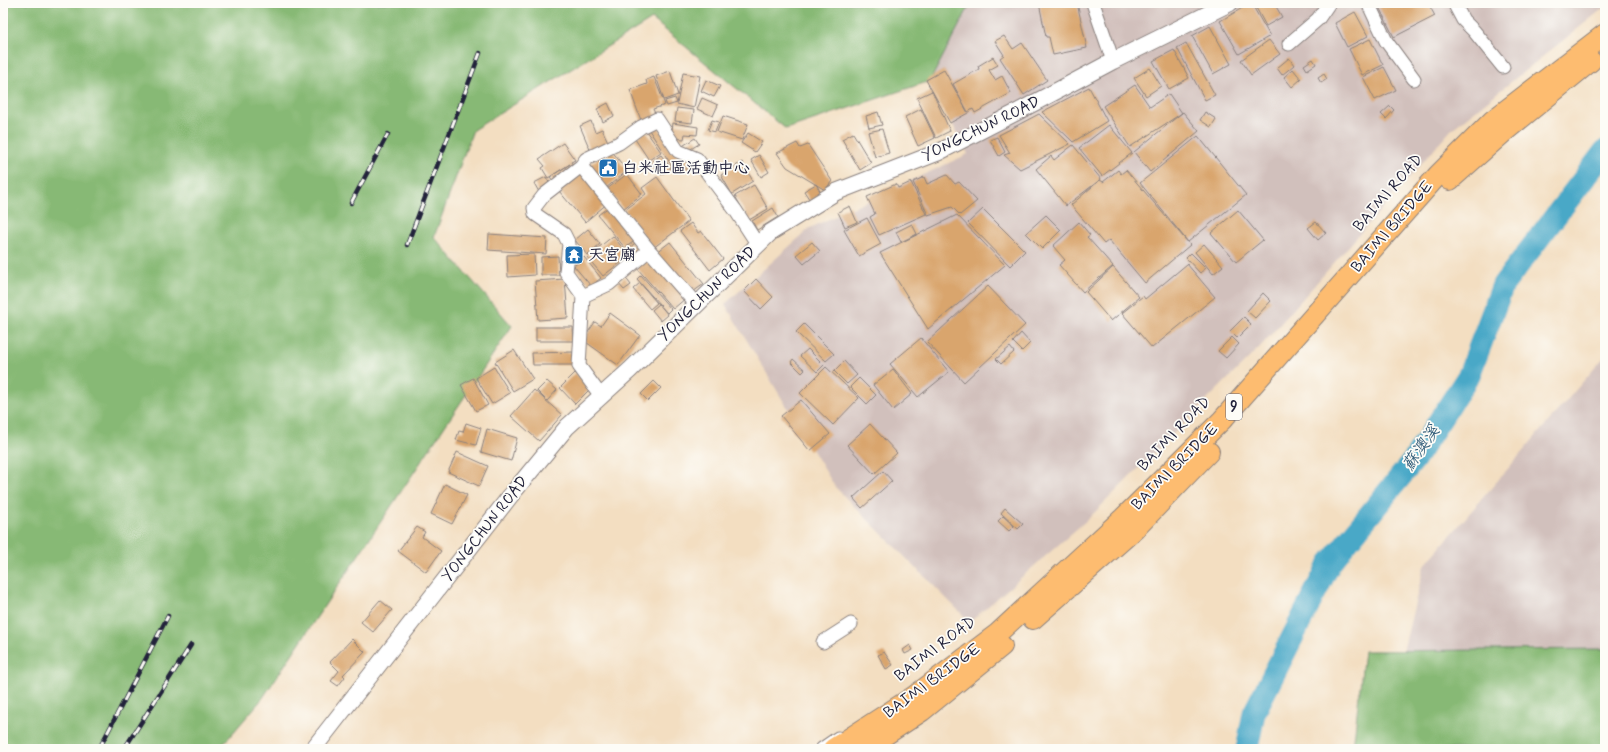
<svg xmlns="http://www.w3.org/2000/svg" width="1608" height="752" viewBox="0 0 1608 752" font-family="Mynerve,'LXGW WenKai TC',sans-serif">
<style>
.industrial{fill:#d1c0bc}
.forest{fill:#87b974;stroke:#546e58}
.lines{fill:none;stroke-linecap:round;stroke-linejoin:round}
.river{stroke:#48a8c7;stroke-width:23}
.building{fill:#d9a56d}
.minor-casing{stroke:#8a807e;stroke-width:15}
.tertiary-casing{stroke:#8a807e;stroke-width:18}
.primary-casing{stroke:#8a807e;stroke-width:22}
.minor{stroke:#fff;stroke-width:13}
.tertiary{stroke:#fff;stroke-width:16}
.primary{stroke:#fdbc6f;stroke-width:20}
.rail-casing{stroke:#22223b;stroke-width:4.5}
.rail{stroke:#fdfcf7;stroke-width:3;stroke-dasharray:9;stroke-linecap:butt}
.labels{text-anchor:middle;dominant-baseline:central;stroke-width:3.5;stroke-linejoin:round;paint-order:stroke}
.shield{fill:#fdfcf7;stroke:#646373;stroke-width:1}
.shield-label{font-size:15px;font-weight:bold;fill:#22223b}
.street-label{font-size:16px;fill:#22223b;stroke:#fdfcf7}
.poi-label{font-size:16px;fill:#22223b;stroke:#fdfcf7;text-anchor:start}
.water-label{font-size:17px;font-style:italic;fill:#335e7a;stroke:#fdfcf7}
</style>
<rect width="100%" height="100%" fill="#fdfcf7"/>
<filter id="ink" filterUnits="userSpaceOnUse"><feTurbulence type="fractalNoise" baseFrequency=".025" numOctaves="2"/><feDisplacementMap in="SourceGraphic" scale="8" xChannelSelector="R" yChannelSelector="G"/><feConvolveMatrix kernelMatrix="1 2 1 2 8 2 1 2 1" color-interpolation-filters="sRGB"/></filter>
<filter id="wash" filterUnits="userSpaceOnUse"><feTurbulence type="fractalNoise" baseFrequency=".012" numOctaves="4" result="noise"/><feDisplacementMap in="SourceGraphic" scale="16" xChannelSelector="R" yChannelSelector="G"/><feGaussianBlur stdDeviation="0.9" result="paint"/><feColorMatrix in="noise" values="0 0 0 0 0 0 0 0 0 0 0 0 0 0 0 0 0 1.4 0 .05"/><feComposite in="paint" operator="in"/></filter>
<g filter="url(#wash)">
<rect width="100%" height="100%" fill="#f3dec1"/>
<!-- industrial -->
<path class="industrial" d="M971,3h634v4l-153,122 -192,218 -172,172 -118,103 -135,-135 -110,-183 85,-76 158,-74 -38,-73z
M1605,356v307l-206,5 25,-102z"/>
<!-- forest -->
<path class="forest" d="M3,3h968l-41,78 -144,48 -134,-110 -179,111 -39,107 78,89 -250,373 -43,50h-216z
M1605,649v100h-252l11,-98z"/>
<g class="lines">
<!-- river -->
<path class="river" d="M1247,749l7,-36 76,-150 84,-103 55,-85 34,-90 102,-134"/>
</g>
<g id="blocks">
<!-- building -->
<path class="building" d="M1039,3h38l10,45 -34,7 -4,-18h-3z
M1251,3l19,33 -31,18 -19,-33z
M1256,3h18l8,14 -16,9 -12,-22z
M1377,3h51l7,13 -41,21z
M1355,12l13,24 -21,11 -12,-24z
M1210,26l21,38 -18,10 -21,-38z
M1004,36l9,13 9,-6 25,37 -23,15 -24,-37 4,-3 -9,-14z
M1370,39l13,26 -21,10 -13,-26z
M1269,40l11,14 -29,21 -10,-15z
M1186,43l29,52 -10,5 -28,-52z
M1174,50l15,28 -20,11 -16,-28z
M993,57l5,8 -9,5 6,10 7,-4 9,17 -36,20 -2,-4 -5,3 -15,-28 26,-15 -1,-3z
M1289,58l5,7 -12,10 -5,-7z
M1313,59l3,5 -9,6 -3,-5z
M1384,67l12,23 -21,10 -12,-23z
M1150,68l11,18 -15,10 -12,-18z
M1293,69l8,10 -9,8 -8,-10z
M944,70l24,43 -18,10 -24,-43z
M670,71l8,24 -14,5 -8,-24z
M683,73l17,3 -6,32 -17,-4z
M1324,74l3,5 -6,4 -3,-5z
M654,77l11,28 -12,4 4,9 -15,5 -12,-33 17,-6 -1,-4z
M706,80l14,6 -6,11 -13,-6z
M1135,85l15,22 19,-13 13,19 -52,34 -27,-41z
M1089,87l18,34 -34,21 -31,-30z
M932,91l18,40 -14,7 -19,-40z
M675,98l2,5 -10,3 -2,-5z
M702,98l16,7 -5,11 -16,-7z
M608,103l6,13 -11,6 -6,-13z
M1390,106l4,4 -8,9 -5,-5z
M677,108l17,2 -2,13 -17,-2z
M921,109l14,29 -17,8 -13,-29z
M878,112l4,13 -13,3 -3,-12z
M1183,112l16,19 -49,41 -16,-20z
M1205,112l11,7 -5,8 -11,-7z
M1039,114l31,30 -50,25 -16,-14 6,-2 -11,-18z
M723,116l25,8 -6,16 -25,-8z
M712,120l7,2 -4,10 -7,-2z
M591,121l4,11 7,-3 7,15 -18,8 -11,-26z
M673,123l25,4 -1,8 -12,-1 -1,5 -13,-1z
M657,125l23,36 -8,5 -23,-36z
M1109,125l23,28 -30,23 -23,-28z
M882,129l7,24 -14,4 -7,-25z
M646,131l15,21 -12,8 -14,-21z
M748,133l14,9 -7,10 -14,-9z
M853,133l18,30 -11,7 -18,-31z
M1198,136l48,59 -58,47 -48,-59z
M997,137l8,15 -6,4 -9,-16z
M695,138l4,6 -15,9 -3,-6z
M563,143l12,17 -4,2 4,6 -21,14 -4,-5 20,-13 -22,14 -6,-10 3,-2 -6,-7z
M797,143l3,5 8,-3 24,36 -7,9 -38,-23 -10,-14z
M1073,145l28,34 -35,27 -30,-37 15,-13 3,4z
M612,151l15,20 -21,17 -17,-23 13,-10 2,3z
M661,155l10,13 -10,7 -10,-13z
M759,155l10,17 -8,5 -10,-17z
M689,157l6,9 -8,5 -6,-9z
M742,162l11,19 -21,13 -11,-19z
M1118,170l3,4 5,-4 64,75 -45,38 -36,-43 -5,4 -33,-39 29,-25 3,2z
M583,172l25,31 -23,19 -26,-31z
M627,174l15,20 -19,15 -16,-20z
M947,175l8,9 4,-2 18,19 -17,14 -8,-8 -24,8 -15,-33 11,-5 3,7z
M546,177l5,9 -12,6 -5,-9z
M657,177l32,44 -36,27 -28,-38 21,-16 -4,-6z
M911,182l15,32 -47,21 -9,-18 5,-3 -8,-17 29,-13 2,4z
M816,184l6,11 -11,7 -7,-11z
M754,185l14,24 -19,11 -14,-24z
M610,206l27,33 -12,9 -27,-33z
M850,206l7,16 -12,5 -7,-15z
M773,208l5,9 -21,13 -5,-9z
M983,209l42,42 -15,15 -42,-43z
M1238,210l25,30 -27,22 -25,-29z
M957,215l48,50 -77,64 -48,-76z
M1046,215l15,15 -19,19 -16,-16z
M867,218l14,26 -22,12 -15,-26z
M1079,222l11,13 -3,2 26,29 -30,26 -24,-27 6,-5 -12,-14z
M1316,222l10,11 -8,7 -10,-12z
M691,223l7,10 3,-2 22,28 -13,11 -30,-39z
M912,224l5,10 -16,8 -5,-10z
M588,229l12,15 -13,11 -12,-15z
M489,234l58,4 -1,16 -58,-4z
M613,236l16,20 -26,20 -16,-19z
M670,242l34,42 -14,10 -34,-41z
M812,242l8,9 -16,13 -8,-9z
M635,243l5,6 -9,7 -4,-6z
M1204,244l19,22 -10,8 -18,-22z
M1191,253l15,15 -6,5 -14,-15z
M534,254l1,21 -27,2 -1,-22z
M649,255l37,43 -13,11 -37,-42z
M558,256l1,19h-18v-18z
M584,257l17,21 -10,8 -17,-20z
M1187,264l28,33 -63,51 -30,-35 21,-17 2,3z
M1113,267l26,30 -28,24 -25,-29z
M641,275l30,34 -4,4 -30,-34z
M625,277l6,8 -7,5 -6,-7z
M565,279l3,39 -30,2 -3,-39z
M756,279l17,18 -12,12 -17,-18z
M640,283l17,20 -7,6 -17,-20z
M988,286l37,39 -61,57 -37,-40z
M1263,293l8,8 -16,17 -8,-7z
M659,304l9,11 -7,6 -9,-11z
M610,313l30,22 -22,30 -35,-25 12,-18 6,4z
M1244,317l7,7 -14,14 -7,-7z
M804,324l30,30 -8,7 -30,-29z
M536,327h37l1,14h-38z
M1021,333l9,10 -8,8 -9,-9z
M1232,337l7,7 -13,14 -8,-7z
M921,338l28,34 -31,25 -28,-33z
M1010,347l4,5 -13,12 -5,-5z
M808,349l16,16 -7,7 -17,-16z
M514,350l19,29 -20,12 -18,-29z
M573,352v13h-40l-1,-12z
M793,359l12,11 -3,3 -11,-11z
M844,361l13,14 -10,9 -13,-13z
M494,367l16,26 -18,11 -16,-26z
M826,367l33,31 -26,27 -33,-32z
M893,369l19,25 -19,16 -20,-25z
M575,373l16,15 -16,16 -15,-16z
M473,378l15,27 -12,6 -15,-26z
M859,378l17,17 -9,9 -17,-17z
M547,381l10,9 -10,11 -10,-10z
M654,381l7,7 -13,13 -7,-7z
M534,390l28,25 -23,26 -28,-25z
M801,400l29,34 -20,17 -29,-35z
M466,423l15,5 -5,17 -20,-5 3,-9 4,1z
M870,424l27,29 -23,21 -27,-29z
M487,429l30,9 -6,23 -30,-9z
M457,452l31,14 -9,20 -31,-14z
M883,471l9,10 -30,27 -9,-10z
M445,484l22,11 -15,29 -21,-10z
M1005,508l18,16 -5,5 -17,-16z
M1003,516l11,10 -5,5 -11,-10z
M417,527l8,5 -3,5 19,14 -15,21 -28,-21z
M380,600l12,10 -19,22 -12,-10z
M352,639l13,13 -22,23 2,2 -7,9 -7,-5 8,-10 -9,-9z
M910,645l3,5 -8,4 -2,-4z
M884,652l9,13 -7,4 -8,-14z"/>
</g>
</g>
<g filter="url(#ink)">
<use href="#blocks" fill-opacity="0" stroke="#8a807e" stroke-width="1"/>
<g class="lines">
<!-- minor casing -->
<g class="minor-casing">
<path id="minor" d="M1093,3l20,58
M1368,3l18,38 28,38
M1454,3l9,17 11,11 29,36
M1289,44l29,-25 11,-16
M581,166l68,84
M583,296l26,-12 40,-34 47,54
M601,396l-22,-30 4,-70 -17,-24 3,-28 -5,-10 -29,-20 -1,-6 10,-13 37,-29 5,-7 33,-16 22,-16 16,-8 21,32 19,8 39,52 22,34
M823,642l28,-18
M822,749l16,-11"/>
</g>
<!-- tertiary casing -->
<g class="tertiary-casing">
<path id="tertiary" d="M313,749l198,-254 56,-68 63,-57 141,-138 65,-40 103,-40 80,-41 94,-50 117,-58"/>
</g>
<!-- primary casing -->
<g class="primary-casing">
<path id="primary" d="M1450,180l54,-48 87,-71
M1033,619l102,-90 74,-77
M833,749l80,-52 84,-63 126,-116 99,-98 216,-245 54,-54 113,-87
M864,749l58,-38 80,-65"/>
</g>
<!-- minor -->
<use href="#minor" class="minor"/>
<!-- tertiary -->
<use href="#tertiary" class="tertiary"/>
<!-- primary -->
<use href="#primary" class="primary"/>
<!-- rail casing -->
<g class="rail-casing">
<path id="rail" d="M351,203l37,-69
M407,245l73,-192
M99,749l69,-133
M124,749l67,-104"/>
</g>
<!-- rail -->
<use href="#rail" class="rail"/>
</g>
</g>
<!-- icons -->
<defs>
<g id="civic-square" transform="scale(1)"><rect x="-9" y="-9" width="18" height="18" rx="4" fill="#1f6fb2" stroke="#fdfcf7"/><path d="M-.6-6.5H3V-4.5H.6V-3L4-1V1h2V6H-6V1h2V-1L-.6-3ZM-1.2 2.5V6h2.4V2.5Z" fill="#fff"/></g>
<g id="temple-square" transform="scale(1)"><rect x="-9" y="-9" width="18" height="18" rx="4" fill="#1f6fb2" stroke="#fdfcf7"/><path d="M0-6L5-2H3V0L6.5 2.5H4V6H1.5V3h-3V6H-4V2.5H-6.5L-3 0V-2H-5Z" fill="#fff"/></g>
</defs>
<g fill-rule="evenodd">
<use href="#civic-square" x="608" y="168"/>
<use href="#temple-square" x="574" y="255"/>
</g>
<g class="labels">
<!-- shield labels -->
<rect class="shield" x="1226" y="394" width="16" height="26" rx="3"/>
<g class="shield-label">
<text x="1234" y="407">9</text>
</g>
<!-- street labels -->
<g class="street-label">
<text transform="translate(981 129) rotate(-26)">YONGCHUN ROAD</text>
<text transform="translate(1388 193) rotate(-49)">BAIMI ROAD</text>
<text transform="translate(1392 227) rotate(-49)">BAIMI BRIDGE</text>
<text transform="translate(707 294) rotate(-44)">YONGCHUN ROAD</text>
<text transform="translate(1174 434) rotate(-46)">BAIMI ROAD</text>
<text transform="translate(1175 467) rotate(-45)">BAIMI BRIDGE</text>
<text transform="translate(485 529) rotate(-52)">YONGCHUN ROAD</text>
<text transform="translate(935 649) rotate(-37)">BAIMI ROAD</text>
<text transform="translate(932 681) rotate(-36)">BAIMI BRIDGE</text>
</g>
<!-- poi labels -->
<g class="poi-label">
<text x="622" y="168">白米社區活動中心</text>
<text x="588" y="255">天宮廟</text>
</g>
<!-- water labels -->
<g class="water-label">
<text transform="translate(1421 448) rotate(-55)">蘇澳溪</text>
</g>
</g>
<!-- margin -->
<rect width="1608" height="752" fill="none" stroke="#fdfcf7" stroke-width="16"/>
</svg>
